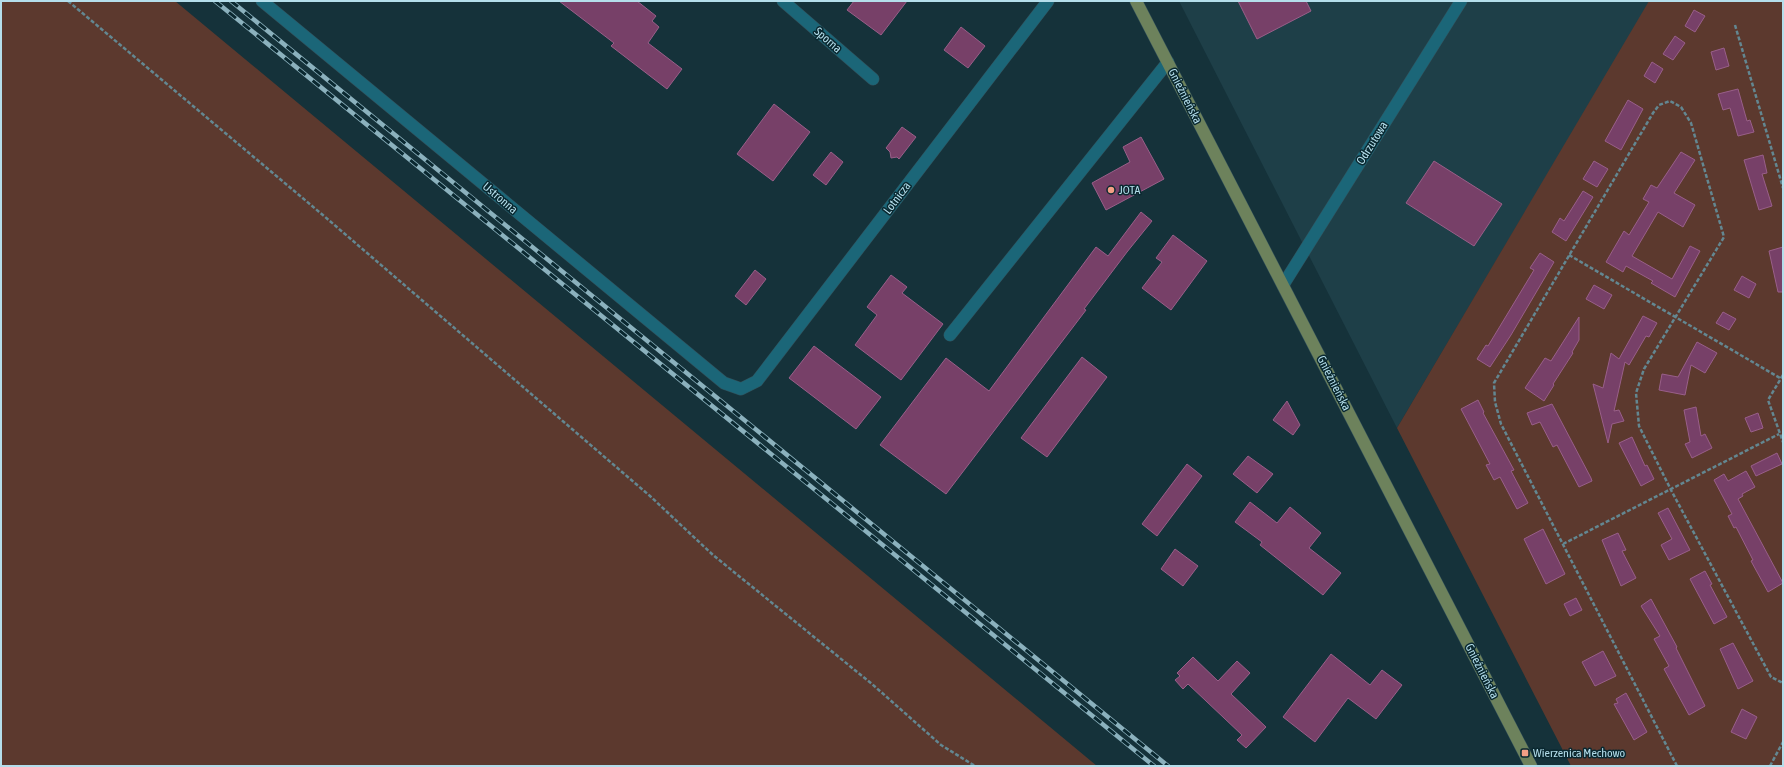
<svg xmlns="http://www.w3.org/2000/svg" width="1784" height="767" viewBox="0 0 1784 767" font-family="'Asap Condensed',sans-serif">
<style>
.built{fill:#1e3f48}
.green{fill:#5c392e}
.building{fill:#774068;stroke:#995f89}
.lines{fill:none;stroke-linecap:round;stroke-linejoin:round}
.minor-casing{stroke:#32505a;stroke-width:13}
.major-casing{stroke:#32505a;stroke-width:13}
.path{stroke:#638791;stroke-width:2.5;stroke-dasharray:4 2;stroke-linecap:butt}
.minor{stroke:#1b6678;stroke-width:12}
.major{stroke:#6d825c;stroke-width:12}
.rail-casing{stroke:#8bb1bd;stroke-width:4.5}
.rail{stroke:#0a2830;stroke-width:3;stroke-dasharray:9;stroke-linecap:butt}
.poi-dot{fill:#f39f85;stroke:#0a2830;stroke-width:1.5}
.labels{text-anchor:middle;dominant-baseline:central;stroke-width:3;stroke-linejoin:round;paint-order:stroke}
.street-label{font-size:12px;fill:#b4deeb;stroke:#0a2830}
.poi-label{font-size:12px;fill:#b4deeb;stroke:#0a2830;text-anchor:start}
</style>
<rect width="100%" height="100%" fill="#15323a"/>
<!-- built -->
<path class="built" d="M1179,1h471l-253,427z"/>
<!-- green -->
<path class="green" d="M1,1h174l922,765h-1096z
M1649,1h134v765h-212l-174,-338z"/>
<!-- building -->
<path class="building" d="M559,1h78l19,15 -4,5 7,6 -11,16 34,26 -15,20 -56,-43 3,-3z
M854,1h53l-26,34 -34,-25z
M1238,1h68l5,10 -54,28z
M1694,10l11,6 -10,16 -10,-6z
M961,27l24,19 -17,22 -24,-18z
M1675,36l10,7 -12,17 -10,-6z
M1724,48l5,18 -13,4 -5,-18z
M1652,62l11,7 -8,14 -11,-7z
M1738,89l9,32 3,-1 4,12 -16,4 -8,-28 -7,2 -5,-16z
M1628,100l15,9 -22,41 -16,-9z
M774,104l36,28 -37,49 -36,-27z
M902,127l14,10 -17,22 -2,-2 -6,1 -1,-6 -4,-4z
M1141,137l23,42 -58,31 -14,-27 38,-21 -7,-15z
M831,152l12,10 -17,23 -13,-10z
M1681,152l14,8 -21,33 21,12 -12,22 -25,-15 -26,44 40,23 18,-33 10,5 -25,46 -24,-14 2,-2 -27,-15 -3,6 -17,-10 18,-31 5,4 20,-33 -6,-3 8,-14 6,3z
M1763,155l4,18 -5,1 10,32 -13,4 -15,-50z
M1434,161l68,43 -28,42 -68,-43z
M1594,161l14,8 -11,18 -14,-8z
M1583,191l10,6 -27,44 -14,-9 8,-14 4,3z
M1141,212l11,9 -25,31 -43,57 2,1 -140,184 -66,-49 66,-87 43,33 107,-144 12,9z
M1173,235l34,26 -36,49 -29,-22 20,-26 -6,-4z
M1783,247v45h-5l-9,-41z
M1540,253l14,9 -43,73 -21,32 -13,-8 9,-14 2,1 46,-76 -4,-2z
M755,270l11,9 -20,26 -11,-9z
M891,275l16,12 -5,6 41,31 -42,56 -46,-35 22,-30 -10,-8z
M1742,276l14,8 -7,14 -15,-8z
M1594,285l18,10 -8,14 -18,-10z
M1723,312l13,7 -7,11 -13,-7z
M1643,316l14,7 -8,14 -3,-1 -17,29 -4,-3 -11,49 5,-1 5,11 -12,3 -4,19 -15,-59 10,4 8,-35 8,6z
M1579,317v23l-7,12 1,1 -20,31 1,1 -10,16 -19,-13 20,-30 6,3z
M1697,342l20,11 -12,20 -14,-8 -6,30 -26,-5 3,-16 16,3z
M814,346l67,51 -25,32 -67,-51z
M1082,357l25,20 -60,80 -26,-19z
M1478,400l6,12 -1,1 31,57 -3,1 17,32 -11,6 -17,-32 -6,3 -8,-15 4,-1 -29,-55z
M1287,401l13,24 -7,10 -20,-15z
M1552,404l39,74 1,3 -13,6 -22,-42 -4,2 -13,-25 -8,3 -5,-12z
M1696,407l5,29 4,-2 7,14 -20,10 -7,-14 5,-2 -6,-32z
M1758,413l5,15 -12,4 -6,-14z
M1632,437l13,29 2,-1 7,14 -13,7 -22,-43z
M1777,453l5,11 -26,12 -5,-10z
M1248,456l25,18 -16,19 -24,-19z
M1187,464l15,12 -45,60 -15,-12z
M1746,471l9,16 -13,7 1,2 -5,3 45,84 -15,9 -17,-31 2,-1 -17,-33 -2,1 -6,-12 4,-2 -18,-34 10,-6 4,7z
M1250,502l27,21 13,-16 31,26 -12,15 32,25 -18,22 -63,-50 2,-3 -27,-20z
M1668,508l22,42 -21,10 -8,-15 11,-6 -14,-26z
M1543,529l22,45 -19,10 -22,-45z
M1618,533l8,17 -4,1 14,27 -15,8 -19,-46z
M1175,549l23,17 -15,20 -22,-17z
M1705,571l7,13 -2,1 17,32 -13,7 -24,-45z
M1576,598l6,12 -12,6 -6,-12z
M1651,599l26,48 -1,1 29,58 -16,9 -25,-46 5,-3 -15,-27 6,-3 -19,-30z
M1733,643l20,38 -15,8 -18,-40z
M1603,651l13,25 -21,10 -13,-24z
M1331,654l39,31 12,-15 20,15 -26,34 -28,-21 -33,44 -32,-25z
M1193,657l25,24 19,-20 13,12 -19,21 35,33 -20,21 -9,-8 5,-5 -54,-51 -5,5 -8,-9 5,-4 -3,-3z
M1626,693l21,39 -13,8 -20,-36 4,-1 -2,-4z
M1742,709l15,8 -11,22 -15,-7z"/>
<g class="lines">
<!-- minor casing -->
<g class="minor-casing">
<path id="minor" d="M262,1l462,382 17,6 16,-8 291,-380
M783,1l90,78
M1283,285l178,-284
M950,335l218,-273"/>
</g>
<!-- major casing -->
<g class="major-casing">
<path id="major" d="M1136,1l395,765"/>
</g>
<!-- path -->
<path class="path" d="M68,1l256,215 326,280 63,59 159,129 69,61 34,21
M1735,25l48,163
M1569,255l211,123
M1783,375l-15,25 15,42
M1563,544l216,-110
M1677,766l-176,-342 -6,-22 -1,-19 159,-270 6,-8 11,-4 11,6 10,16 33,114 -80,132 -8,24 3,33 32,64 100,187 12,6
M1770,766l13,-24"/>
<!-- minor -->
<use href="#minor" class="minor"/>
<!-- major -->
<use href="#major" class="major"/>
<!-- rail casing -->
<g class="rail-casing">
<path id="rail" d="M215,1l939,765
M231,1l937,765"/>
</g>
<!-- rail -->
<use href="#rail" class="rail"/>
</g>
<!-- markers -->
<g class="poi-dot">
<circle cx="1111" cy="190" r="4"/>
<rect x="1521" y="749" width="8" height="8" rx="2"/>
</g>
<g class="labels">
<!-- street labels -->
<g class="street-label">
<text transform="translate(828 40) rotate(41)">Sporna</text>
<text transform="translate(1185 96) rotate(63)">Gnieźnieńska</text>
<text transform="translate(1372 143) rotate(-58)">Odrzutowa</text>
<text transform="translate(500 198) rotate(40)">Ustronna</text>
<text transform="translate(897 198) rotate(-53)">Lotnicza</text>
<text transform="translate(1334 383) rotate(63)">Gnieźnieńska</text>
<text transform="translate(1482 671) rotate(63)">Gnieźnieńska</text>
</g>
<!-- poi labels -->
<g class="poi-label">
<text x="1119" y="190">JOTA</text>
<text x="1533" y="753">Wierzenica Mechowo</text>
</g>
</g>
<!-- border -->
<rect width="1784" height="767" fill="none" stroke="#b4deeb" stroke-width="4"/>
</svg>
